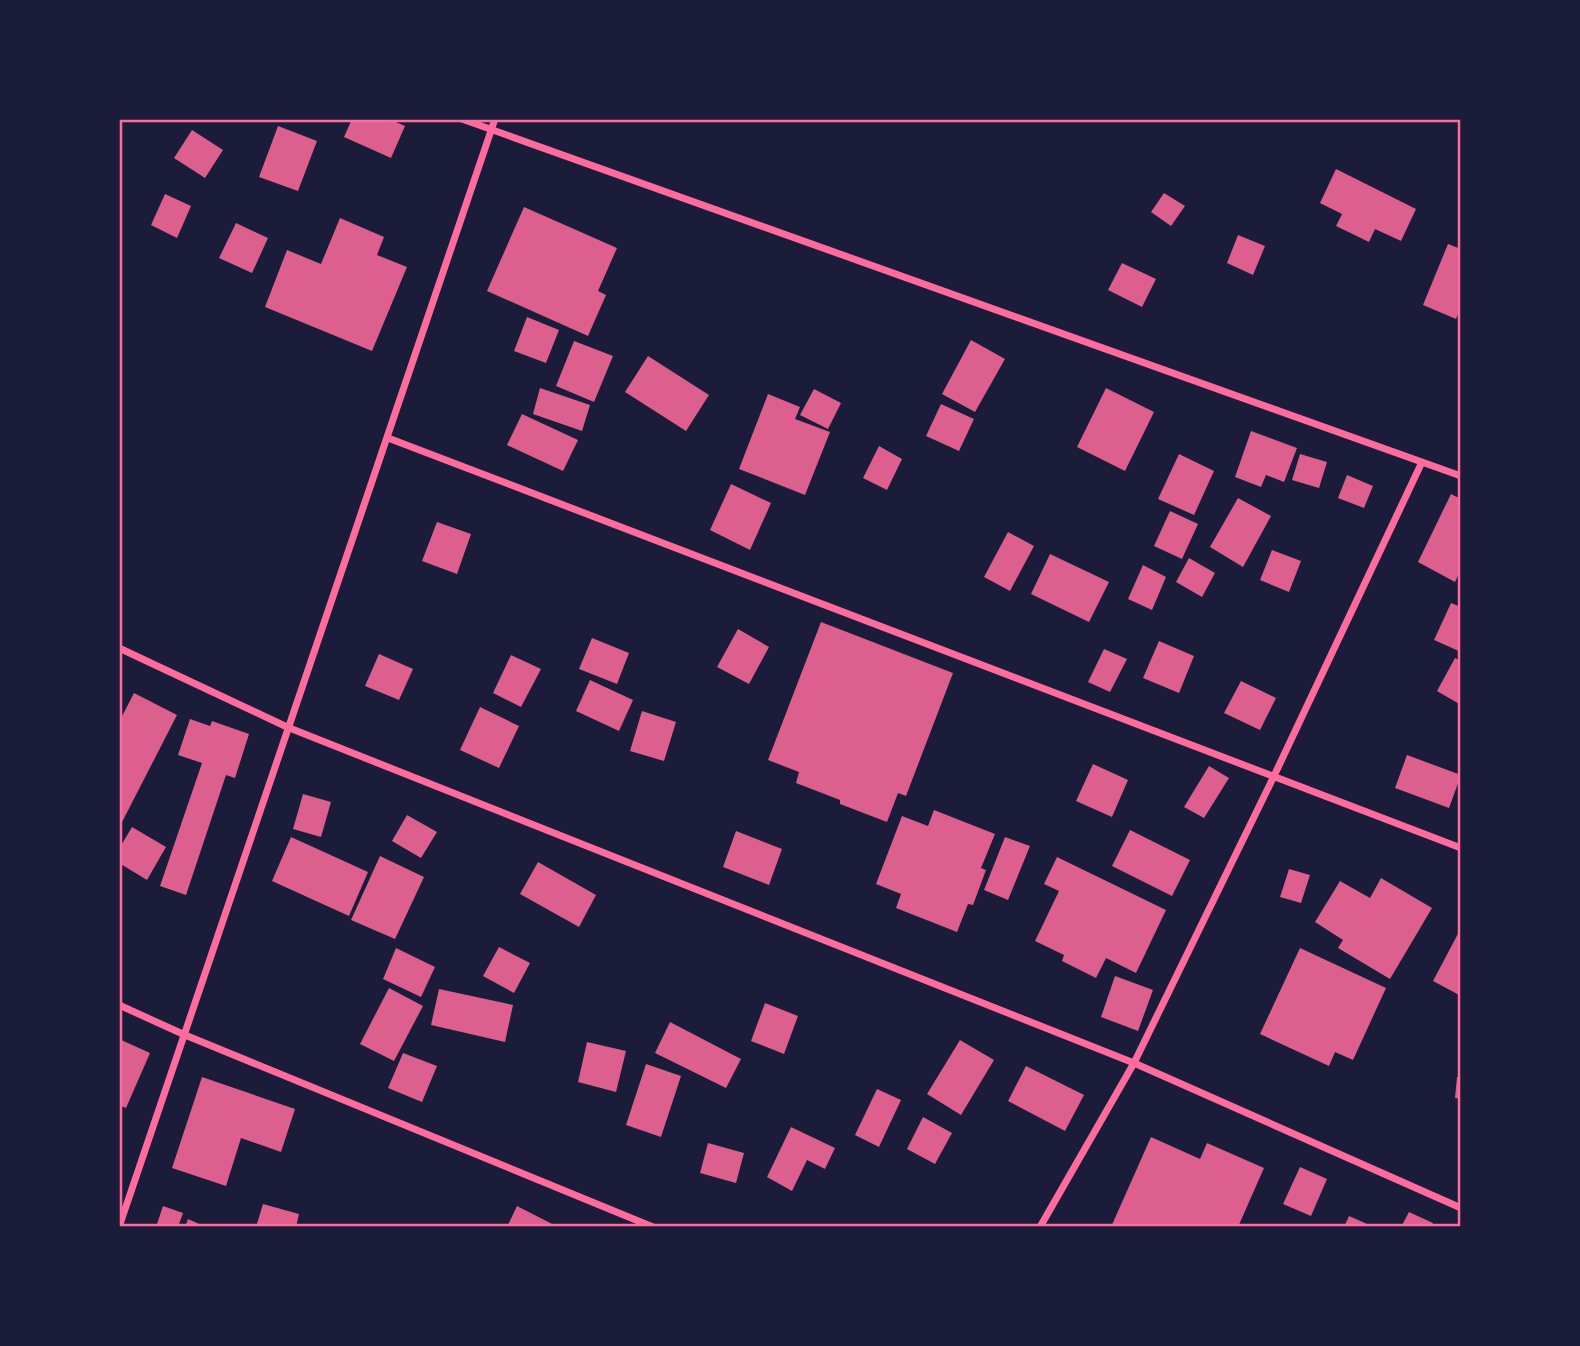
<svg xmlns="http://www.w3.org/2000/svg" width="1580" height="1346" viewBox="0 0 1580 1346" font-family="'PT Sans',sans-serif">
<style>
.building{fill:#dd5f8e}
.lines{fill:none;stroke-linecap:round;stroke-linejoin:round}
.minor{stroke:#ff6b9d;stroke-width:7}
.neatline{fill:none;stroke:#ff6b9d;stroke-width:2.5}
</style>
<rect width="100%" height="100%" fill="#1b1b3a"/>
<!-- building -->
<path class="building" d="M352,119h37l16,7 -14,32 -47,-21z
M278,126l39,15 -19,50 -39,-14z
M192,130l31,20 -18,28 -31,-20z
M1336,169l80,40 -15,32 -26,-12 -6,13 -33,-16 6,-12 -22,-11z
M1164,193l21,13 -14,20 -20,-14z
M165,194l26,12 -14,32 -26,-13z
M524,207l93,41 -19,43 8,4 -18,41 -101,-45z
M340,218l44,19 -7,18 30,12 -35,84 -107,-44 22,-57 34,14z
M236,223l32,15 -16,35 -33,-15z
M1238,235l27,11 -12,29 -26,-12z
M1448,244l13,5v58l-5,12 -33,-14z
M1122,263l34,16 -14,28 -34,-17z
M527,317l32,13 -13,33 -32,-12z
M971,340l34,19 -30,53 -33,-18z
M574,341l39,15 -19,46 -38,-16z
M648,356l61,39 -23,36 -61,-39z
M540,388l50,17 -8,26 -49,-17z
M1106,388l48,24 -29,59 -48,-24z
M814,389l27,14 -13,26 -28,-14z
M768,394l32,13 -5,12 35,13 -25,63 -66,-26z
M941,404l33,15 -15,32 -33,-15z
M522,414l56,26 -15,31 -56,-26z
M1251,431l46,17 -13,34 -18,-7 -5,12 -26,-10z
M879,446l23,13 -15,31 -24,-12z
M1179,454l35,17 -20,44 -36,-16z
M1300,454l27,8 -8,26 -27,-8z
M1347,475l26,11 -9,22 -26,-10z
M731,484l40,19 -21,47 -40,-20z
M1451,494l10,5v70l-6,13 -37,-20z
M1238,498l33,18 -28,51 -33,-20z
M1170,511l28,13 -16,35 -28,-13z
M437,522l34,12 -14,40 -35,-13z
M1008,532l26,14 -24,45 -26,-14z
M1272,550l29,11 -12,31 -29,-12z
M1050,554l59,28 -20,40 -58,-28z
M1189,558l26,15 -13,24 -26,-15z
M1143,565l23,12 -14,33 -24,-11z
M1451,603l10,4v45l-27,-12z
M821,622l132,51 -47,123 -8,-3 -11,29 -47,-18v-4l-44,-17 3,-11 -31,-12z
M738,629l31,18 -20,37 -32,-17z
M592,638l37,15 -12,31 -38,-15z
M1159,641l35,15 -15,37 -36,-15z
M1104,649l23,10 -17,33 -22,-10z
M379,654l34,15 -14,31 -34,-14z
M511,655l30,14 -20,38 -28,-14z
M1455,658l6,3v44l-24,-14z
M590,680l43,20 -14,31 -43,-20z
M1241,681l35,17 -16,32 -36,-17z
M134,693l43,22 -58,113v-106z
M480,707l39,19 -20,42 -39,-18z
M642,711l34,11 -12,39 -34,-10z
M190,719l20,7 2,-5 37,13 -14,44 -9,-3 -40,120 -26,-9 42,-123 -24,-8z
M1407,755l54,20 -12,33 -54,-20z
M1093,764l35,16 -16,37 -36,-16z
M1209,766l20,12 -25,40 -20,-11z
M303,794l28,8 -10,35 -28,-8z
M934,810l61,24 -14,34 5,2 -13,35 -5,-1 -11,28 -61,-24 5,-14 -25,-10 26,-68 26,10z
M407,815l30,17 -16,26 -29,-17z
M132,827l34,20 -19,33 -28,-17v-14z
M1130,830l60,30 -18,36 -60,-30z
M736,831l46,18 -13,36 -46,-18z
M291,837l77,35 -19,44 -77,-35z
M1005,837l25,9 -22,54 -24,-10z
M380,856l44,21 -29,62 -44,-19z
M1057,857l109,53 -30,63 -30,-15 -10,20 -34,-17 2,-6 -29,-14 24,-50 -15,-7z
M538,862l58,33 -17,32 -59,-33z
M1289,869l21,6 -9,28 -21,-6z
M1381,878l51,30 -42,71 -52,-31 5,-8 -28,-18 25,-41 30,17z
M1461,928v68l-28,-15z
M499,947l31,16 -16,30 -31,-17z
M396,948l39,19 -14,30 -38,-18z
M1300,948l86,40 -33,72 -18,-8 -6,14 -69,-32z
M1115,976l38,14 -15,41 -37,-14z
M389,988l34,18 -29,55 -34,-17z
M439,989l74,16 -8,37 -74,-17z
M765,1003l33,13 -14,38 -33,-13z
M670,1022l71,37 -15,29 -71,-35z
M119,1039l31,14 -24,55 -7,-3z
M960,1040l34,20 -33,55 -34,-21z
M587,1042l39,9 -10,41 -38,-10z
M403,1053l34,13 -15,36 -34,-14z
M646,1064l35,12 -20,61 -35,-12z
M1026,1066l58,29 -19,36 -57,-30z
M202,1077l93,32 -14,43 -40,-14 -15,48 -54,-18z
M1457,1077h4v22l-6,-1z
M877,1089l24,11 -22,47 -24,-12z
M923,1117l29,16 -17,31 -28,-15z
M791,1127l44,21 -10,21 -18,-9 -15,31 -25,-14z
M1151,1137l49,22 7,-16 57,25 -26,59h-127z
M708,1143l36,10 -8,30 -36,-10z
M1300,1167l27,12 -16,37 -28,-12z
M263,1204l36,10 -3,13h-40z
M163,1206l20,7 -5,14h-22z
M517,1206l41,21h-51z
M1409,1212l24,11 -2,4h-30z
M1349,1216l25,11h-30z
M188,1219l18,8h-21z"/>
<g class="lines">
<!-- minor -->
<path class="minor" d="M462,119l999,357
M388,438l1073,410
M119,648l168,79 847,336 327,145
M119,1005l66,30 468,192
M119,1227l376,-1108
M1040,1227l94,-164 140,-287 148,-314"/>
</g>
<!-- border -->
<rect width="1580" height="1346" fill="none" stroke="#1b1b3a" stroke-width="242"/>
<rect x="121" y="121" width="1338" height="1104" class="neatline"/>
</svg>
